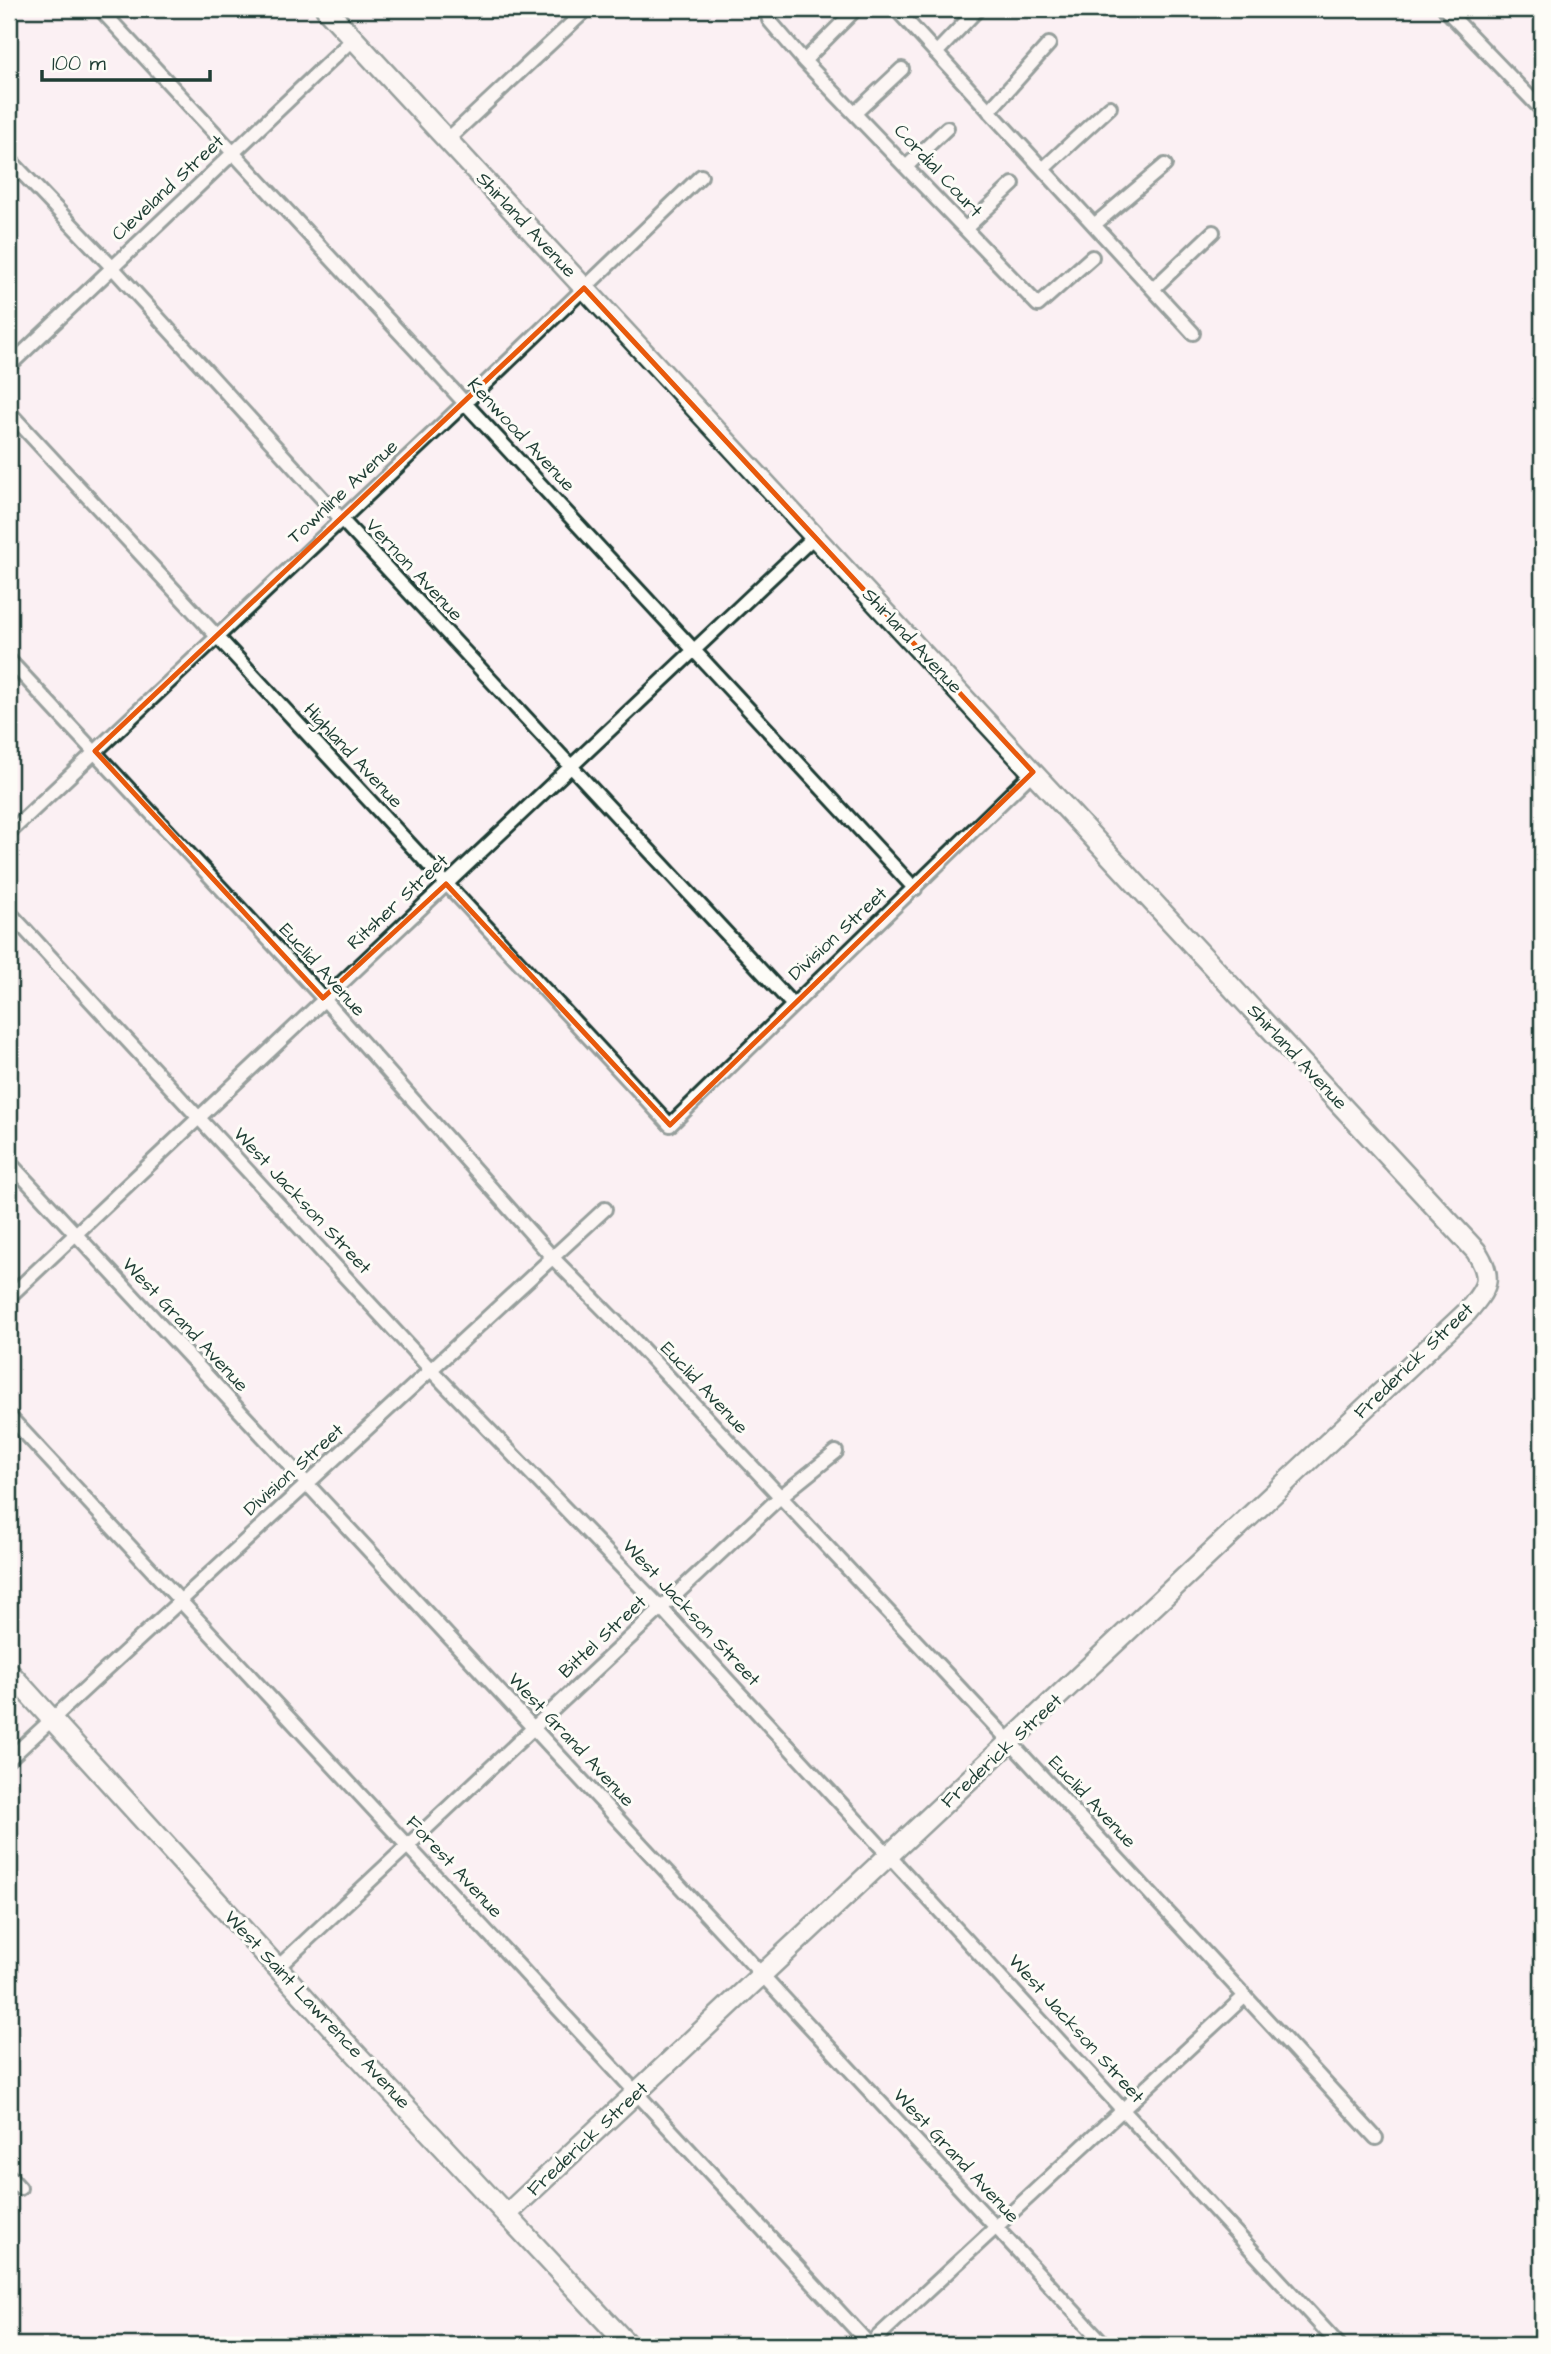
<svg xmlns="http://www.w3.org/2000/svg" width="1551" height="2354" viewBox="0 0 1551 2354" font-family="'Architects Daughter',sans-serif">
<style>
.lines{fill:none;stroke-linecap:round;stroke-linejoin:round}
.street-casing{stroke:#1f3d34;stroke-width:18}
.secondary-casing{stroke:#1f3d34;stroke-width:24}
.street{stroke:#fdfcf7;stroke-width:12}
.secondary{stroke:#fdfcf7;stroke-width:19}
.marked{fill:none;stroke:#e8590c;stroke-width:5;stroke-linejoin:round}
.labels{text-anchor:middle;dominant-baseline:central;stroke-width:6;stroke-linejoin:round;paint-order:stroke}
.street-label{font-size:19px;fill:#1f3d34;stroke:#fdfcf7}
</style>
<rect width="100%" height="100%" fill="#fbf0f3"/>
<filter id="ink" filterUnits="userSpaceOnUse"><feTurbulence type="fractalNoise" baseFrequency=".0143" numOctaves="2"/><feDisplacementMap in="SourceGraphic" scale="14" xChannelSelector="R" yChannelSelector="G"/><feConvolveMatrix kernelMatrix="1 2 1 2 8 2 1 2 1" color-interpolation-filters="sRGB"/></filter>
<g filter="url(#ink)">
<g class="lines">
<!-- street casing -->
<g class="street-casing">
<path id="street" d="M100,9l815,880
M766,9l3,11 35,41 234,244 54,-48
M896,9l297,324
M1445,9l97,101
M936,53l42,-44
M804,61l48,-48
M989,111l60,-67
M855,113l47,-44
M447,140l140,-131
M9,159l103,108 229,252 451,485
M907,166l40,-38
M1043,169l67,-62
M1094,225l71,-60
M965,229l48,-45
M1153,289l60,-57
M9,366l345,-328
M9,412l661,713 363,-353
M9,660l314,338 229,259 80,81 379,405 365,395
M9,833l456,-430 236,-227
M9,912l423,459 230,238 677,736
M9,1162l1096,1183
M9,1297l806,-761
M9,1416l861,929
M9,1759l596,-550
M277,1968l503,-471 56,-45
M9,2176l11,12
M869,2345l376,-349"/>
</g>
<!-- secondary casing -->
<g class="secondary-casing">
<path id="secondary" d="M326,9l1150,1242c18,28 11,37 -9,61l-961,903
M9,1672l335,369 284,304"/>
</g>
<!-- street -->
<use href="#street" class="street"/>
<!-- secondary -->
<use href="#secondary" class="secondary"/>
</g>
</g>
<!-- marked area -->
<path d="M0 0H1551V2354H0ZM584,288l449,484 -363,353 -224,-241 -123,114 -228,-247z" fill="#fbf0f3" fill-opacity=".55" fill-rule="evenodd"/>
<path class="marked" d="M584,288l449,484 -363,353 -224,-241 -123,114 -228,-247z"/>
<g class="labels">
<!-- street labels -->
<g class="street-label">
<text transform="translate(938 171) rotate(47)">Cordial Court</text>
<text transform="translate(168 188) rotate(-43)">Cleveland Street</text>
<text transform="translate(526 225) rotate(47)">Shirland Avenue</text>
<text transform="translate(521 435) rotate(47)">Kenwood Avenue</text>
<text transform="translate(343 492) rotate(-43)">Townline Avenue</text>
<text transform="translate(414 570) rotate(47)">Vernon Avenue</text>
<text transform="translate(912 641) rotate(47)">Shirland Avenue</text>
<text transform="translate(353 756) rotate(47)">Highland Avenue</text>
<text transform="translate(398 902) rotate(-43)">Ritsher Street</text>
<text transform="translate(838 934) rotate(-43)">Division Street</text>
<text transform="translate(322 970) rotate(48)">Euclid Avenue</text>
<text transform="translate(1297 1057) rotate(47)">Shirland Avenue</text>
<text transform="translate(302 1201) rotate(47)">West Jackson Street</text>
<text transform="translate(185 1325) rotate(47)">West Grand Avenue</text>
<text transform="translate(1414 1361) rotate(-44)">Frederick Street</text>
<text transform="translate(704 1388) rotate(47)">Euclid Avenue</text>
<text transform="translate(294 1470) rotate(-42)">Division Street</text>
<text transform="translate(691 1613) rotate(47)">West Jackson Street</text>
<text transform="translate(603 1637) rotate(-43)">Bittel Street</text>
<text transform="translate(571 1740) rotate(47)">West Grand Avenue</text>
<text transform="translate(1002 1751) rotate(-43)">Frederick Street</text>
<text transform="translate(1092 1802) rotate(47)">Euclid Avenue</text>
<text transform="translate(454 1867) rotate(47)">Forest Avenue</text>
<text transform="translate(317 2010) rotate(47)">West Saint Lawrence Avenue</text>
<text transform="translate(1076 2029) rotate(48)">West Jackson Street</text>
<text transform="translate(588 2139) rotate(-43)">Frederick Street</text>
<text transform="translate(956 2156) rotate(47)">West Grand Avenue</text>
</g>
</g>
<!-- margin -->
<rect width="1551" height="2354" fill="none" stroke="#fdfcf7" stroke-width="35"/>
<rect x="18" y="18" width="1516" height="2319" fill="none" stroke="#1f3d34" stroke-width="2.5" filter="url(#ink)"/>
<!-- scale -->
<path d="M42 70v10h168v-10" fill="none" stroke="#1f3d34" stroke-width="3.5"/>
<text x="52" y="70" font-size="21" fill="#1f3d34" stroke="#fdfcf7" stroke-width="5" paint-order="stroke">100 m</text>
</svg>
